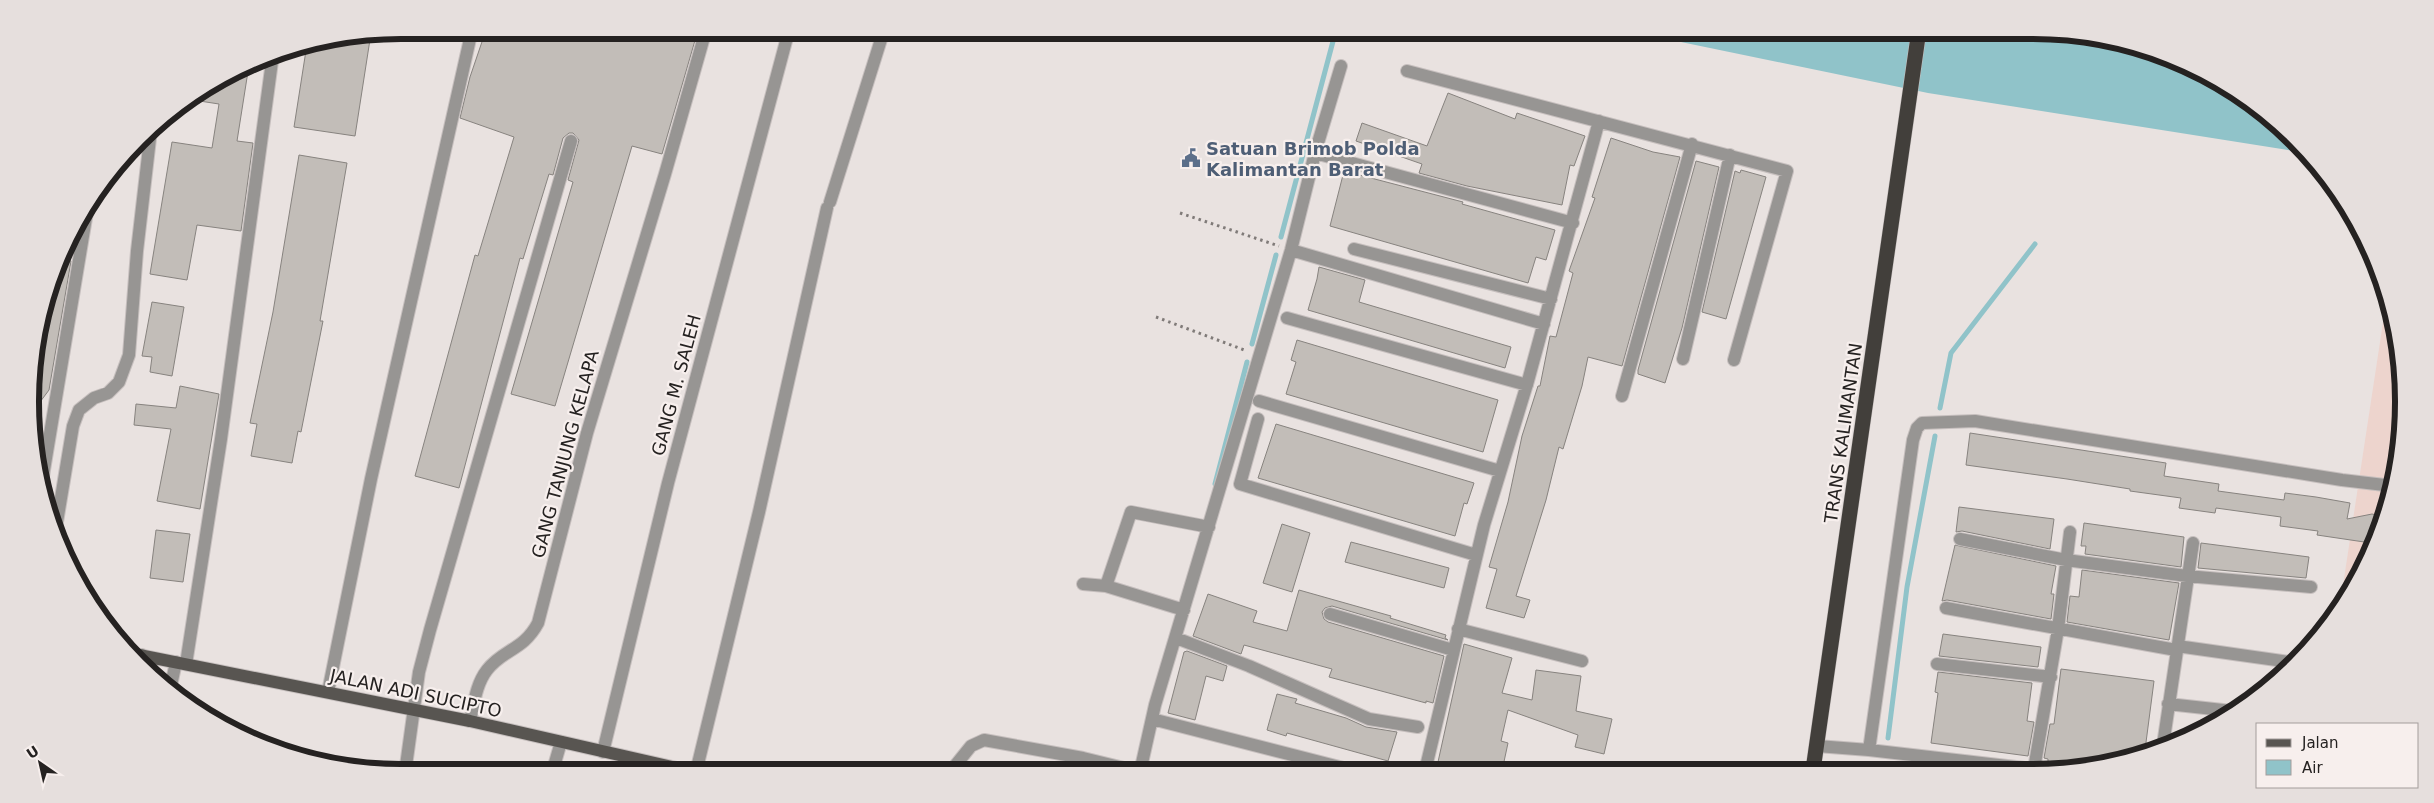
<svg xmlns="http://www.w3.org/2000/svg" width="2434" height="803" viewBox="0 0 2434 803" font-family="'DejaVu Sans',sans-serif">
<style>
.medical{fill:#edd4cd}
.water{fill:#90c3c9}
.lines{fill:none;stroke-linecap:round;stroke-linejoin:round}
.stream{stroke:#90c3c9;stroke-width:5}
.building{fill:#c2bdb8;stroke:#87837f}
.minor-casing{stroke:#c6bfbe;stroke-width:14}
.major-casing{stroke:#c6bfbe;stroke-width:14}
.highway-casing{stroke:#c6bfbe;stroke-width:16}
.path{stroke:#807b79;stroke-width:3;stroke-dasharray:2.5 4;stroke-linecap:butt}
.minor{stroke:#979593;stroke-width:12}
.major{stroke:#585551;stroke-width:12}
.highway{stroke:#423f3b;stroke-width:15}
.labels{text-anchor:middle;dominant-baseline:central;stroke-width:4.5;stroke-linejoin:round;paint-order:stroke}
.service-label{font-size:18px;font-weight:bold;fill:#4e5e75;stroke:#f7efed;text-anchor:start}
.street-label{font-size:18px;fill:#252221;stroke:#f7efed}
.rim{fill:none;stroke:#252221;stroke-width:6}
</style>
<rect width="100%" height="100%" fill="#e9e2e0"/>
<!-- medical -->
<path class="medical" d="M2387,296l10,33 7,73 -7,72 -43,113 -14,18z"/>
<!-- water -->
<path class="water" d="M1623,30h409l73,7 70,21 64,35 56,46 12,14 -379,-60z"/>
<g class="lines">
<!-- stream -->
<path class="stream" d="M1281,237l55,-207
M1252,344l24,-89
M1940,408l11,-55 84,-109
M1215,484l32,-122
M1888,738l19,-151 28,-151
M1884,770l1,-4"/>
</g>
<!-- building -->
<path class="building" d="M486,30h30l22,8 3,-8h35l16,5 1,-5h105l-36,124 -30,-8 -77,260 -44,-12 62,-212 -5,-2 11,-40 -6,-7h-4l-6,5 -10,37 -4,-1 -26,85 -3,-1 -61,230 -44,-12 60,-221 3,1 36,-119 -54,-19 10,-41z
M371,33l-16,103 -61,-9 13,-83 22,-7z
M249,65l-12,76 16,2 -12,88 -44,-6 -10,55 -37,-6 22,-132 40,6 7,-44 -26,-4z
M1448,93l67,26 2,-6 68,23 -11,30 -4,-1 -8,40 -95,-19 -48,-13 3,-9 -66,-23 6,-18 65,23z
M1611,138l42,14 27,5 -58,209 -34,-9 -6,29 -19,63 -4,-2 -13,53 -30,96 14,4 -6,18 -38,-10 11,-39 -8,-2 19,-65 14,-66 16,-50h2l10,-50 6,1 17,-64 -4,-2 26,-73 -3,-1z
M299,155l48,8 -27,158h3l-22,111 -3,-1 -6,32 -41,-7 6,-32 -7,-1 23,-111z
M1696,161l23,6 -37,161 -17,55 -27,-9v-4z
M1741,170l25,7 -40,142 -24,-7 33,-141 5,2z
M1344,171l119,31 -1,2 93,26 -9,30 -10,-3 -8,26 -198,-57z
M62,259l9,2 -22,129 -18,24 2,-61z
M1319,267l46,13 -6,22 152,45 -6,21 -197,-58 9,-31z
M152,302l32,5 -12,69 -22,-4 2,-15 -10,-1z
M1297,340l201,60 -15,52 -197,-58 10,-32 -5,-2z
M180,386l39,8 -19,115 -43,-8 14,-72 -37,-4 2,-21 40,4z
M1276,424l198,59 -7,21 -3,-1 -9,33 -197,-58z
M1970,433l196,30 -2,13 55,8 -1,7 66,9 1,-7 31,4 34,6 -3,16 25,-5 9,2 -10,27 -54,-8 1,-4 -38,-5 1,-9 -65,-9 -1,5 -36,-5 2,-10 -51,-7v-2l-63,-10 -101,-14z
M1959,507l95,12 -4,30 -88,-18 -6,1z
M2084,523l100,14 -3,30 -96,-13 1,-8h-5z
M1282,524l28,9 -18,59 -29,-9z
M156,530l34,4 -7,48 -33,-4z
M1351,542l98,26 -5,20 -99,-26z
M2201,543l108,14 -3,21 -108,-10z
M1955,545l101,21 -5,28h3l-3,25 -104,-19 -5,1z
M2082,570l97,13 -10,57 -102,-18 3,-26 9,1z
M1299,590l92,26 -1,2 56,17 -1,3 3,2 -116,-34 -7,2 -3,4 2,7 4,3 116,34 -11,47 -7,-2v2l-97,-26 3,-8 -88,-24 -3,9 -48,-18 15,-42 49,17 -4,11 34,9z
M1943,634l98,13 -3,20 -99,-11z
M1464,644l48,14 -10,35 30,7 4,-30 45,6 -5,35 36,8 -8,35 -29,-7 3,-12 -70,-25 -7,31 7,2 -6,28h-25l-39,-9z
M1187,651l40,15 -4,15 -17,-5 -11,44 -27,-7 16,-61z
M2061,669l93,12 -9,69 -56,17 -41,-5v-3l-4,-1 6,-34h4z
M1938,672l94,11 -5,38 7,1 -6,34 -97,-13 7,-50 -3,-1z
M1277,694l20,5 -2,4 51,15 20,9 31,5 -9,29 -101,-28 -1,3 -19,-6z"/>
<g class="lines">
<!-- minor casing -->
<g class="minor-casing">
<path id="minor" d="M1407,71l380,100 -53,189
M1315,153l258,70
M830,202l54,-172
M1354,249l197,50
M1291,250l253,74
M1287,318l240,67
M1683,359l47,-204
M1622,396l70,-252
M1259,401l241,70
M1258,419l-18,65 236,71
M41,488l47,-282
M56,528l17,-102 6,-16 15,-12 14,-5 11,-11 10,-27 8,-104 14,-121
M1960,539l106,21 121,16 124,11
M1083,584l23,2
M1946,608l230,42
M1184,610l-78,-24 25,-74 78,15
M1330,614l123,36
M1458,629l124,32
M1176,638l73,28 120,53 49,8
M2177,646l113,16
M186,664l35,-225 52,-385
M1937,664l114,13
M141,666l1,-11
M170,690l6,-28
M328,692l43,-213 101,-449
M2168,704l64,7
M1152,719l203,52
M470,721c4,-17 6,-37 17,-51 16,-21 36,-19 51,-47l49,-190 78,-259 41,-144
M2163,745l30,-202
M1817,746l52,4 173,20
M1869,750l44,-310 4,-12 5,-5 53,-2 367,59 51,6
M603,752l65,-269 121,-453
M2034,769l24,-140 12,-97
M1425,771l59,-246 44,-144 71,-260
M696,772l63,-260 68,-304
M950,772l21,-26 13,-6 99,18 57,14 15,-67 136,-455 24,-97 26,-87
M405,773l14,-101 11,-42 141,-489
M552,773l9,-31"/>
</g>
<!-- major casing -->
<g class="major-casing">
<path id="major" d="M129,653l341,68 224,51"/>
</g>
<!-- highway casing -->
<g class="highway-casing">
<path id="highway" d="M1813,770l106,-740"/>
</g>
<!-- path -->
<path class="path" d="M1180,213l99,33
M1156,317l91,34"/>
<!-- minor -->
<use href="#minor" class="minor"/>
<!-- major -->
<use href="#major" class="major"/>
<!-- highway -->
<use href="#highway" class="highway"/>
</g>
<!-- icons -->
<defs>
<g id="civic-bare" transform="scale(1.5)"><path d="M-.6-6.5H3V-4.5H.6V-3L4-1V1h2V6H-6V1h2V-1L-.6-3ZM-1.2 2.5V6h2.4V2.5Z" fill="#5c6f8a" stroke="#f7efed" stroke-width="2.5" paint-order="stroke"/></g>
</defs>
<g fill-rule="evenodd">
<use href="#civic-bare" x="1191" y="158"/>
</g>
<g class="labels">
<!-- service labels -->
<g class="service-label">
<text x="1206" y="148">Satuan Brimob Polda<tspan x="1206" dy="21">Kalimantan Barat</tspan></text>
</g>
<!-- street labels -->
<g class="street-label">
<text transform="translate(676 385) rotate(-75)">GANG M. SALEH</text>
<text transform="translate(1843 433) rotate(-82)">TRANS KALIMANTAN</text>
<text transform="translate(565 454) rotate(-75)">GANG TANJUNG KELAPA</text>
<text transform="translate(416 693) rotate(12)">JALAN ADI SUCIPTO</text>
</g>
</g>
<!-- crop -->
<path d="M0 0H2434V803H0ZM401 39H2033A362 362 0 0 1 2395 401V402A362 362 0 0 1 2033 764H401A362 362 0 0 1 39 402V401A362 362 0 0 1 401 39Z" fill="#e6dfdd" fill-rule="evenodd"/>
<path class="rim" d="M401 39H2033A362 362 0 0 1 2395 401V402A362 362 0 0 1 2033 764H401A362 362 0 0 1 39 402V401A362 362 0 0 1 401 39Z"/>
<!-- legend -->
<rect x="2256" y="723" width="162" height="65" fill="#f7efed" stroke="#a39d9b"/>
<rect x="2266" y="739" width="25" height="8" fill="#585551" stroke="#a39d9b"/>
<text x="2302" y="748" font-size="15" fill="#252221">Jalan</text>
<rect x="2266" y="760" width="25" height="15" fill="#90c3c9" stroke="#a39d9b"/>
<text x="2302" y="773" font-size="15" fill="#252221">Air</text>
<!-- north arrow -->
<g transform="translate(40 763) rotate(326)" stroke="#f7efed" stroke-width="4" paint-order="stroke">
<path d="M0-4L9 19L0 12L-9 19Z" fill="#252221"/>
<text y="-8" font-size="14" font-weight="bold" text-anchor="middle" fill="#252221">U</text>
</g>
</svg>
